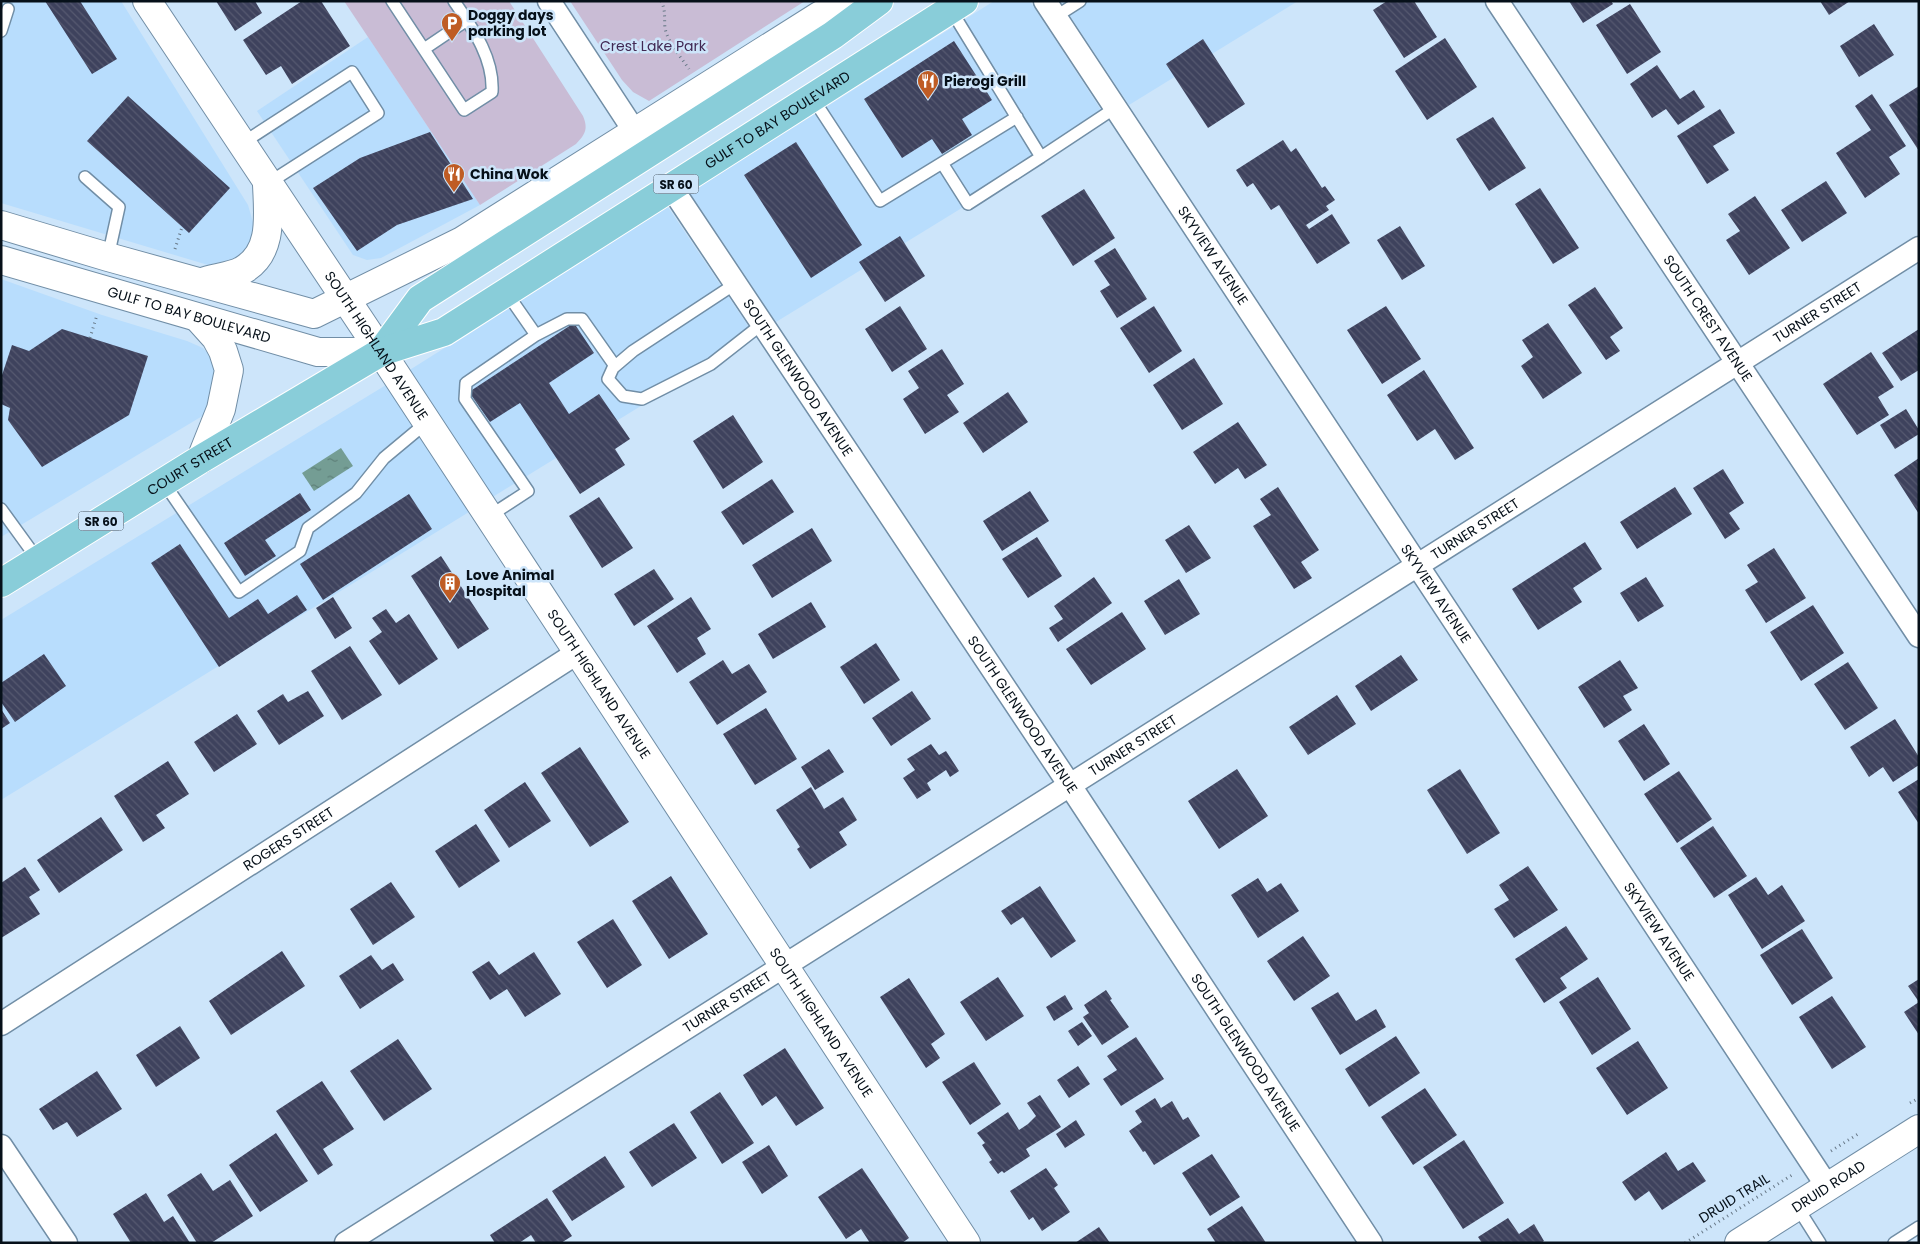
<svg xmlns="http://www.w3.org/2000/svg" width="1920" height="1244" viewBox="0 0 1920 1244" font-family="Poppins,sans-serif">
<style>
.built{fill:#b8ddfd}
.park{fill:#c9bcd5}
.water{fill:url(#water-ripples)}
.building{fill:url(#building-back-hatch)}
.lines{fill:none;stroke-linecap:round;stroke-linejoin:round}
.service-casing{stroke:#718ea6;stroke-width:14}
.minor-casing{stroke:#718ea6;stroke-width:25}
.tertiary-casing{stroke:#718ea6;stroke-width:30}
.primary-casing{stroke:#fff;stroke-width:30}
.path{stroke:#677887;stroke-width:3;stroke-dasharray:1 4;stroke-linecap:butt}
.service{stroke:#fff;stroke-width:11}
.minor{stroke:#fff;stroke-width:22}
.tertiary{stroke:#fff;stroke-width:28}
.primary{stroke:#89cdd9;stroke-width:28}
.labels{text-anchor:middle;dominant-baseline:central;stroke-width:5;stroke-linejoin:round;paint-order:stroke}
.shield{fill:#cde5fa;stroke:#42505c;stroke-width:1}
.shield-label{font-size:12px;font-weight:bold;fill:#061019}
.poi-label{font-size:14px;font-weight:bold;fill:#061019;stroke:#cde5fa;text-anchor:start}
.park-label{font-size:14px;fill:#412953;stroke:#cde5fa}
.street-label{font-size:14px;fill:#061019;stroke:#cde5fa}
</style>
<defs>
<pattern id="water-ripples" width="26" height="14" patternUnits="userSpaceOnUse" patternTransform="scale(1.25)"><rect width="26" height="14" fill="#749d94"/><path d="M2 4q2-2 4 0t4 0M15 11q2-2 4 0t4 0" fill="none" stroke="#5d7f78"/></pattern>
<pattern id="building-back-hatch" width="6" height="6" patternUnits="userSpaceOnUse" patternTransform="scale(1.25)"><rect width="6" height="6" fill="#3e425d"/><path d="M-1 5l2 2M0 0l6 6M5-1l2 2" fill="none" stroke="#565970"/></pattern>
</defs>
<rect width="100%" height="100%" fill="#cde5fa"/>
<!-- built -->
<path class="built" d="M1,1h120l127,204 7,24 -7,17 -12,12 -28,7 -207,-62z
M994,1h36l77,118 -331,203 -86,-129z
M1060,1h238l-169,104z
M368,37l112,168 -99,53 -14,2 -14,-5 -96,-144z
M668,207l87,129 -264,162 -83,-127z
M1,279l101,36 85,26 16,7 8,9 5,13 -12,45 -203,122z
M386,385l83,127 -468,288v-180z"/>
<!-- park -->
<path class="park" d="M344,1h165l74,115c5,12 3,18 -7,28l-96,61z
M570,1h235l-156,100 -16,-9 -11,-12z"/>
<!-- water -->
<path class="water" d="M341,448l12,18 -39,25 -12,-18z"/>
<!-- building -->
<path class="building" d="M45,1h35l37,58 -25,15z
M216,1h39l7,12 -27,18z
M302,1h19l29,45 -58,38 -11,-18 -15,9 -23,-35z
M1387,1h27l23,36 -33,21 -31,-48z
M1569,1h42l2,3 -30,19z
M1820,1h30l-21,14z
M1630,4l31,48 -34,22 -31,-49z
M1874,24l20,31 -35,22 -19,-31z
M1445,38l32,49 -50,33 -32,-49z
M1203,39l42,65 -37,24 -42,-64z
M954,41l38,59 -30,19 10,16 -30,19 -10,-15 -30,19 -38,-59z
M1657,65l23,34 14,-9 11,17 -27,18 -12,-16 -14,9 -22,-34z
M1919,86v65l-30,-46z
M1872,94l34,52 -17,11 11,17 -35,24 -29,-45 35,-23 -16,-24z
M128,96l102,92 -41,45 -102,-92z
M1720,109l15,24 -22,13 16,24 -22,14 -30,-48z
M1493,117l33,51 -37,23 -33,-52z
M430,132l43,67 -76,26 -40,26 -44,-63 47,-30z
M1283,140l8,12 5,-4 26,40 3,-2 10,14 -9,6 3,4 -23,15 3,4 23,-15 18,29 -33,21 -38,-59 -8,5 -18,-27 -6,4 -11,-17z
M796,142l66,103 -51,33 -67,-103z
M1826,181l21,32 -45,29 -21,-32z
M1540,188l39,60 -26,16 -38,-60z
M1084,189l31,49 -42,28 -32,-50z
M1755,196l35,52 -41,27 -23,-35 14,-9 -12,-17z
M1400,226l25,40 -23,14 -25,-40z
M900,236l25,40 -40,26 -26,-40z
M1115,248l32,51 -30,19 -17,-27 10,-6 -16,-24z
M1595,287l28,41 -13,9 10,14 -14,9 -38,-55z
M900,306l27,43 -35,23 -27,-43z
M1154,306l28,45 -33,22 -29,-45z
M1386,306l35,53 -39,25 -35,-54z
M574,323l20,30 -45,30 20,31 30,-20 31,45 -15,10 10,16 -45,29 -60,-91 -30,19 -21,-30z
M1548,323l34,50 -39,26 -22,-33 12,-9 -11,-17z
M62,329l86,27 -19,59 -87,52 -34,-47 2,-12 -9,-4v-26l11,-33 17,6z
M1919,329v41l-18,11 -19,-28z
M942,349l22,35 -17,11 12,17 -34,22 -22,-35 16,-11 -11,-17z
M1871,352l23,35 -16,10 11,18 -32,20 -34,-51z
M1194,358l29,46 -41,26 -29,-45z
M1424,370l50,78 -19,12 -20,-31 -18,12 -30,-46z
M1008,392l20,30 -45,31 -20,-30z
M1906,409l13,21v4l-24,15 -15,-24z
M733,415l30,47 -40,27 -30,-48z
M1238,422l29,43 -22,14 -7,-11 -23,16 -22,-32z
M1919,458v56l-25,-39z
M1723,469l21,34 -15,10 11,16 -15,10 -32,-51z
M772,479l22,33 -51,33 -22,-33z
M1278,487l41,63 -18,12 11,16 -18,11 -41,-63 18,-11 -11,-16z
M1675,487l17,27 -55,35 -17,-27z
M1030,491l19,30 -47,30 -19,-30z
M300,493l11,17 -46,30 11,16 -31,20 -21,-33z
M409,494l23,35 -109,71 -23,-36z
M599,497l34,51 -31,20 -33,-52z
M1189,525l22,33 -25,15 -21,-33z
M812,528l20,33 -60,37 -20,-33z
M1037,537l25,39 -34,22 -26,-39z
M1585,542l17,27 -29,19 9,14 -44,28 -26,-41z
M180,544l49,74 29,-19 10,15 29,-19 10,15 -88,57 -68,-104z
M1774,548l32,50 -40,25 -21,-33 13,-8 -11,-17z
M441,556l48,73 -31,20 -47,-73z
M654,569l20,30 -40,27 -20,-32z
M1094,577l18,26 -54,39 -9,-14 14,-9 -9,-13z
M1646,577l18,29 -26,16 -18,-29z
M1179,579l21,35 -35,21 -21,-34z
M333,597l19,31 -17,11 -19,-31z
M691,597l20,32 -14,9 9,16 -29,19 -30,-47z
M811,602l15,25 -53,32 -15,-25z
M1813,605l31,48 -43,28 -31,-49z
M386,609l10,14 13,-9 29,45 -39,26 -30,-44 13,-9 -10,-14z
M1122,612l24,37 -55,36 -25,-36z
M876,643l24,37 -36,24 -24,-37z
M350,646l32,49 -40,25 -31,-49z
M44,654l22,32 -51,36 -14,-20v-19z
M1401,655l17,25 -47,31 -16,-25z
M723,660l9,14 17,-10 18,28 -50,33 -28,-43z
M1620,660l18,28 -15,8 9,14 -28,18 -26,-41z
M1848,662l30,46 -33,22 -31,-46z
M308,691l16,25 -45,29 -22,-34 26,-17 5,8z
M912,691l19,28 -40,27 -19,-28z
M1337,695l19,29 -48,31 -19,-28z
M766,708l31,51 -42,26 -32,-51z
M1,709l9,14 -9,6z
M237,714l20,30 -43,28 -20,-30z
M1895,719l24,38v8l-26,17 -10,-15 -14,10 -19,-30z
M1644,724l26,40 -26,17 -26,-40z
M931,744l8,11 7,-4 13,20 -9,6 -4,-7 -19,13 4,7 -14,9 -14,-21 12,-8 -8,-11z
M580,747l49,75 -39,25 -49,-74z
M829,749l15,23 -29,18 -14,-23z
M168,761l21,33 -33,21 9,13 -22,14 -29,-46z
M1237,769l31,47 -49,33 -31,-48z
M1460,769l40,64 -33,21 -40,-64z
M1679,771l33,48 -35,24 -33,-49z
M1919,779v45l-21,-32z
M525,782l26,39 -42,27 -25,-38z
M811,787l13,22 19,-12 14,23 -18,12 8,13 -37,24 -13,-20 3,-2 -24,-37z
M101,817l22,33 -64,43 -22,-33z
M476,824l24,37 -41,27 -24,-37z
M1713,826l34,50 -33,22 -34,-50z
M1528,866l30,44 -44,28 -20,-29 15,-9 -10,-15z
M25,867l15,23 -11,7 11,17 -39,24v-55z
M671,876l37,58 -39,25 -37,-58z
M1756,877l12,18 14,-10 23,36 -43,28 -34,-54z
M1258,878l9,14 14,-9 18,28 -41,27 -27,-43z
M391,882l24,35 -42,28 -23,-36z
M1040,886l36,55 -25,17 -28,-41 -12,8 -10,-14z
M613,919l29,46 -35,23 -30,-46z
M1566,926l22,33 -28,19 7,10 -23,15 -29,-44z
M1802,929l31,49 -41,27 -32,-50z
M1303,936l27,40 -36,25 -27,-40z
M282,951l23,35 -74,49 -22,-34z
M534,952l27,42 -36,23 -18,-28 -17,11 -18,-28 17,-11 10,14z
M371,955l11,15 11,-7 11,17 -44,29 -21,-33z
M998,977l26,39 -38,25 -26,-39z
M1598,977l33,52 -39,26 -33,-53z
M909,978l36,56 -14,10 9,14 -14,10 -46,-71z
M1919,979v56l-15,-23 15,-10 -11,-16z
M1106,990l6,9 -2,1 19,27 -27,18 -19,-28 6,-4 -5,-8z
M1338,992l18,29 20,-12 10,18 -46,28 -29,-47z
M1065,995l8,14 -19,12 -8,-14z
M1832,996l34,51 -34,22 -33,-52z
M1082,1022l10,14 -14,10 -10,-15z
M180,1026l20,32 -44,29 -20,-32z
M1396,1036l24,37 -51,34 -24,-38z
M1136,1037l28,42 -43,27 -18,-27 14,-9 -10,-14z
M398,1039l34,50 -48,32 -34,-50z
M1638,1041l30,47 -41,27 -31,-47z
M785,1048l39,60 -28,18 -20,-30 -14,10 -19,-31z
M974,1062l27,42 -31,21 -28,-43z
M1078,1066l12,18 -21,14 -12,-18z
M97,1071l25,38 -45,28 -10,-15 -14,8 -14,-21z
M322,1081l32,48 -31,20 10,16 -15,10 -42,-64z
M1425,1088l32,47 -44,30 -32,-48z
M720,1092l34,51 -32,21 -32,-52z
M1040,1095l21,32 -35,22 4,7 -26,17 -2,-2 -4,3 -9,-12 3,-2 -10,-15 3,-2 -8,-10 31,-21 11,18 9,-6 8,-8 -9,-13z
M1155,1098l6,10 11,-7 11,19 5,-3 12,19 -46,29 -9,-14 -2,1 -14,-21 13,-9 -7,-11z
M1076,1120l9,15 -20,13 -9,-14z
M674,1123l23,35 -45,29 -23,-35z
M276,1133l32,48 -48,31 -31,-47z
M1464,1140l40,63 -41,26 -40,-62z
M769,1145l19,31 -26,18 -20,-32z
M1666,1152l12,19 15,-9 13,19 -44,29 -13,-19 -14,10 -13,-19z
M1212,1154l28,43 -30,19 -28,-43z
M605,1156l20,31 -53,34 -20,-30z
M862,1168l47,70 -7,5h-32l-9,-14 -15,10 -28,-42z
M1046,1168l12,17 -4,3 16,24 -28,19 -9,-14 -4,3 -19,-29z
M201,1173l12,18 17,-11 23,36 -42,27h-14l-30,-48z
M146,1193l18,29 9,-6 17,27h-59l-18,-29z
M547,1198l25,38 -11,7h-25l-5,-8 -12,8h-24l-5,-8z
M1242,1206l24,37h-50l-9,-14z
M1508,1218l11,16 15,-10 10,17 -3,2h-59l-4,-6z
M1099,1227l11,16h-35z"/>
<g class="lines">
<!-- service casing -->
<g class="service-casing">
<path id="service" d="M392,1l72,109 28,-18c2,-34 -19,-63 -38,-91
M951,10l90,147 74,-49
M1055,17l25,-16
M1,31l7,-22
M424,49l43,-29
M812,97l68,104 62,-38 26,41 73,-47
M241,144l111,-72 26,41 -111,71
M942,163l75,-46
M85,177l34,30 -11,50
M735,284l-102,67 -20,17 -5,11 15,17 19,3 69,-35 51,-40
M536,335l31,-16h15l33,47
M164,483l75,109 61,-41 8,-23 48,-35 28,-35 42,-35
M1,509l37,51
M488,517l40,-26 -63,-92 1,-16 70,-48 -30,-43
M1796,1205l24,38
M1894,1243l25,-16"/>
</g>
<!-- minor casing -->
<g class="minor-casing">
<g id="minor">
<path d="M549,1l86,131"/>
<path id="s1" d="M1045,1l782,1185"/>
<path id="s2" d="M1497,1l422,635"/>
<path id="s3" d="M671,187l398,597 302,459"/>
<path id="s4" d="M1,1024l576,-371"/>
<path d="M1,1146l65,97"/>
<path id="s5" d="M346,1243l1573,-995"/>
</g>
</g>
<!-- tertiary casing -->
<g class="tertiary-casing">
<g id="tertiary">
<path id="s6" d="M147,1l234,351 585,891"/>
<path d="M1,225l107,32 206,57 148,-73 357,-225 28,-15"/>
<path id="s7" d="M1,260l317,92h63"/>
<path d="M202,282c11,-4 32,-6 41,-12 31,-18 25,-56 24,-86"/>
<path d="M198,318l18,20 7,13 6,19 -8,39 -20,50"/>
<path id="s8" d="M1739,1243l180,-114"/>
</g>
</g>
<!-- primary casing -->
<g class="primary-casing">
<g id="primary">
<path d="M381,352l39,-53 413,-264 46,-34"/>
<path id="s9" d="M1,583l200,-124 180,-107 63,-20 520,-331"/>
</g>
</g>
<!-- path -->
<path class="path" d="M661,1c5,9 3,17 4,27 3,15 15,28 24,41
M175,249l7,-22
M90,338l7,-23
M1910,1103l9,-5
M1831,1151l27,-17
M1685,1243l107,-68"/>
<!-- service -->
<use href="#service" class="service"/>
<!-- minor -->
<use href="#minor" class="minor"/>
<!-- tertiary -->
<use href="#tertiary" class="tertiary"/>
<!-- primary -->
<use href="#primary" class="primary"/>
</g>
<!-- icons -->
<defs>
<g id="parking-pin" transform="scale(1.125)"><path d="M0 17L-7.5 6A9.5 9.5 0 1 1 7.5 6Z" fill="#bf5c24" stroke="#cde5fa"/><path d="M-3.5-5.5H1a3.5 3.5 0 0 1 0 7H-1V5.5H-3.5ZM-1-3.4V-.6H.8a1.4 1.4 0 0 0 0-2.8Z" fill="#fff"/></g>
<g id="restaurant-pin" transform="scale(1.125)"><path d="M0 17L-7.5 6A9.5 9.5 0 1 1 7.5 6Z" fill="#bf5c24" stroke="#cde5fa"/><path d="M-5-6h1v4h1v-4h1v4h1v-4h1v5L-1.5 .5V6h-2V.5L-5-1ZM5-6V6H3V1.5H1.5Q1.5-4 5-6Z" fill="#fff"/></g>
<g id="building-pin" transform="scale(1.125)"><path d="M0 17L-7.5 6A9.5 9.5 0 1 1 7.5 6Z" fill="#bf5c24" stroke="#cde5fa"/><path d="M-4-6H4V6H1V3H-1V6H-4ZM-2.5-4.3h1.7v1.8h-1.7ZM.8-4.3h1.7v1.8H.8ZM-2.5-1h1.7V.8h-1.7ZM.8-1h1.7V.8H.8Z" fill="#fff"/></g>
</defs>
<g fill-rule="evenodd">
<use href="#parking-pin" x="452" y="23"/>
<use href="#restaurant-pin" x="928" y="81"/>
<use href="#restaurant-pin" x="454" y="174"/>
<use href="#building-pin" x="450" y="583"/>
</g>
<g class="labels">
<!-- shield labels -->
<g class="shield">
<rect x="653.5" y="174.5" width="45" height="19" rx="4"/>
<rect x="78.5" y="511.5" width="45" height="19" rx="4"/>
</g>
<g class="shield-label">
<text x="676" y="184">SR 60</text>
<text x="101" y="521">SR 60</text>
</g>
<!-- poi labels -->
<g class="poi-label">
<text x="468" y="15">Doggy days<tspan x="468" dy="16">parking lot</tspan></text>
<text x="944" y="81">Pierogi Grill</text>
<text x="470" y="174">China Wok</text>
<text x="466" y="575">Love Animal<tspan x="466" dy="16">Hospital</tspan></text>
</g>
<!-- park labels -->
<g class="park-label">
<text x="653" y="46">Crest Lake Park</text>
</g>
<!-- street labels -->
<g class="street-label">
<text stroke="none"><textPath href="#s9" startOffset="906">GULF TO BAY BOULEVARD</textPath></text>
<text stroke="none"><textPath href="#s1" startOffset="305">SKYVIEW AVENUE</textPath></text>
<text stroke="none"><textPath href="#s5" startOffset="1741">TURNER STREET</textPath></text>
<text stroke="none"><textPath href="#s7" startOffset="196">GULF TO BAY BOULEVARD</textPath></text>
<text stroke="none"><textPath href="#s2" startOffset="381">SOUTH CREST AVENUE</textPath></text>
<text stroke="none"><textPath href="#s6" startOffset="414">SOUTH HIGHLAND AVENUE</textPath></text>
<text stroke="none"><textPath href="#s3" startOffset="229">SOUTH GLENWOOD AVENUE</textPath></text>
<text stroke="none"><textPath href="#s9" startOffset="222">COURT STREET</textPath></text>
<text stroke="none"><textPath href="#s5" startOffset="1336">TURNER STREET</textPath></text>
<text stroke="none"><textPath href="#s1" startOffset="710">SKYVIEW AVENUE</textPath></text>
<text stroke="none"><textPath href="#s6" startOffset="819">SOUTH HIGHLAND AVENUE</textPath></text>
<text stroke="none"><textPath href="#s3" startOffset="634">SOUTH GLENWOOD AVENUE</textPath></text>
<text stroke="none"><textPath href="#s5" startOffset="931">TURNER STREET</textPath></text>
<text stroke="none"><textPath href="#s4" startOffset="342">ROGERS STREET</textPath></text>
<text stroke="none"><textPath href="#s1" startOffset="1115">SKYVIEW AVENUE</textPath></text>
<text stroke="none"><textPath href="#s5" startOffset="451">TURNER STREET</textPath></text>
<text stroke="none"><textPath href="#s6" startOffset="1224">SOUTH HIGHLAND AVENUE</textPath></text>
<text stroke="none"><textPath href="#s3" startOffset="1039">SOUTH GLENWOOD AVENUE</textPath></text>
<text stroke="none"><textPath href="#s8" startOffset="106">DRUID ROAD</textPath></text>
<text transform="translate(1734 1198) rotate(-32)">DRUID TRAIL</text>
</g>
</g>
<!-- border -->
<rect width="1920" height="1244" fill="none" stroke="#061019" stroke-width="5"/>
</svg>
